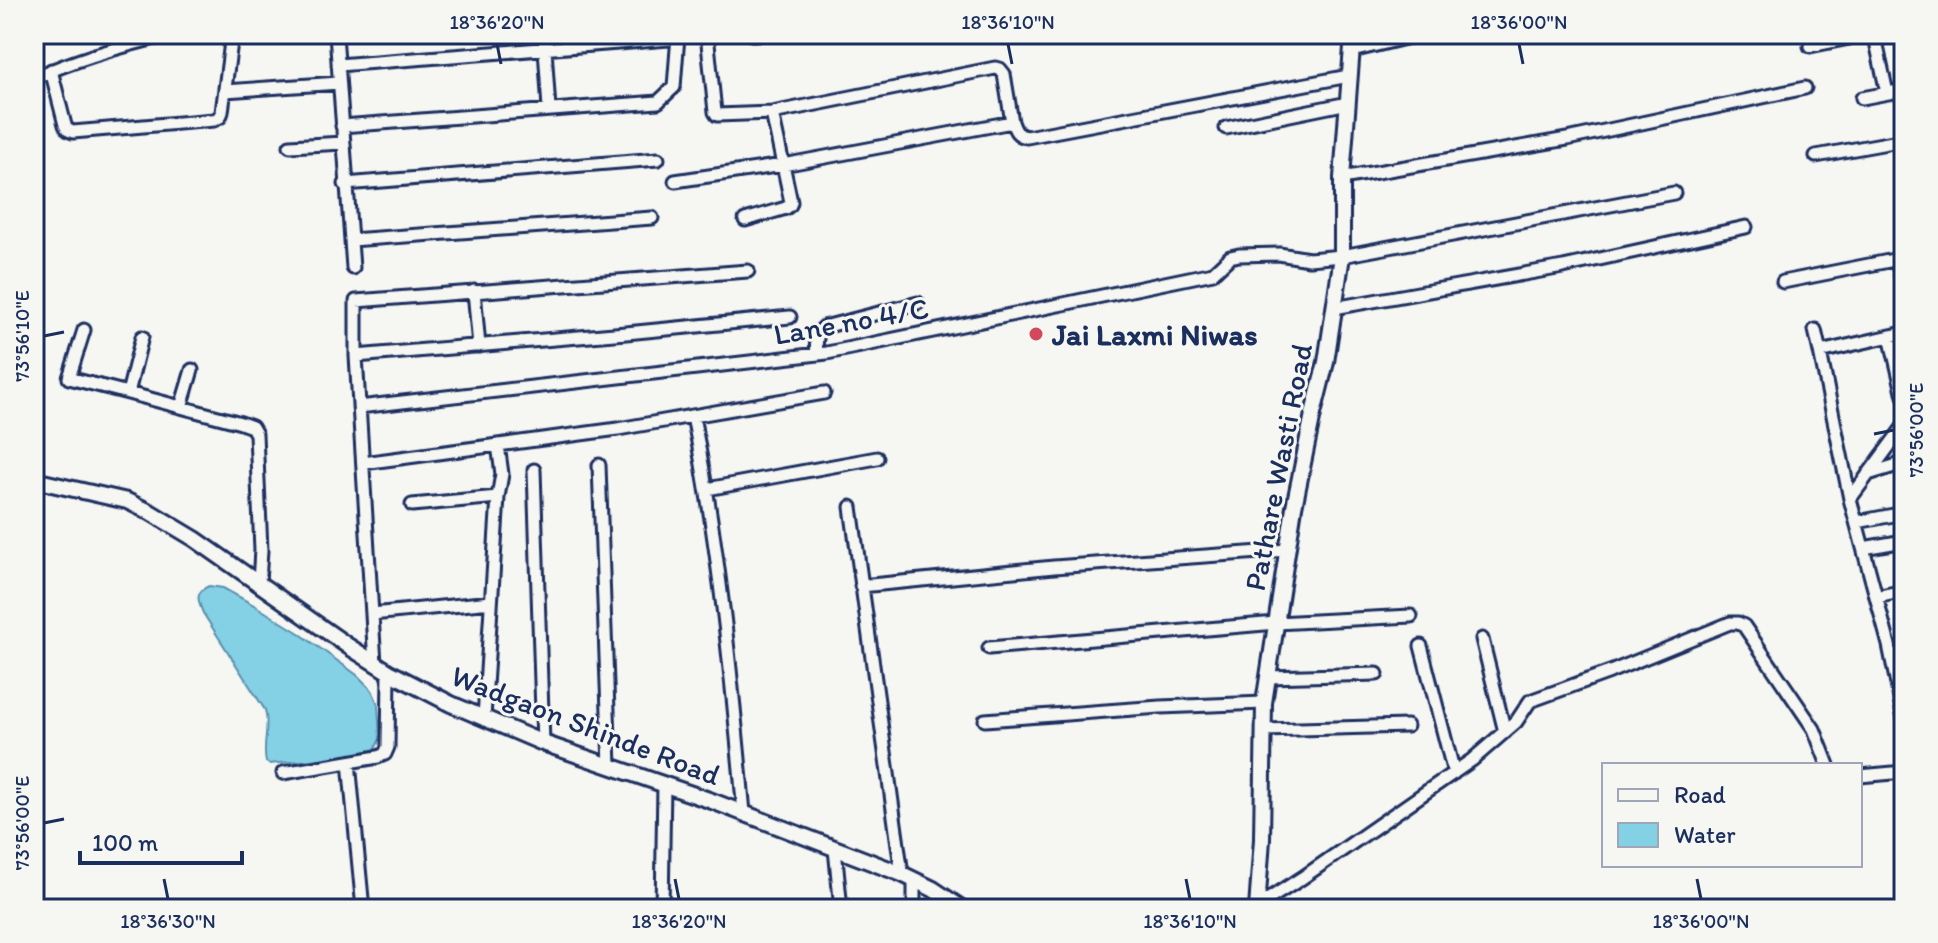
<svg xmlns="http://www.w3.org/2000/svg" width="1938" height="943" viewBox="0 0 1938 943" font-family="Itim,sans-serif">
<style>
.water{fill:#84d0e4;stroke:#5a90ae;stroke-width:2}
.lines{fill:none;stroke-linecap:round;stroke-linejoin:round}
.minor-casing{stroke:#1b2f5e;stroke-width:17}
.tertiary-casing{stroke:#1b2f5e;stroke-width:20}
.minor{stroke:#f6f6f2;stroke-width:11}
.tertiary{stroke:#f6f6f2;stroke-width:14}
.ticks{fill:none;stroke:#1b2f5e;stroke-width:3}
.poi-dot{fill:#d1495b;stroke:#f6f6f2;stroke-width:3}
.labels{text-anchor:middle;dominant-baseline:central;stroke-width:6;stroke-linejoin:round;paint-order:stroke}
.street-label{font-size:30px;fill:#1b2f5e;stroke:#f6f6f2}
.poi-label{font-size:30px;font-weight:bold;fill:#1b2f5e;stroke:#f6f6f2;text-anchor:start}
.neatline{fill:none;stroke:#1b2f5e;stroke-width:3}
.ticks-label{font-size:20px;text-anchor:middle;fill:#1b2f5e}
</style>
<rect width="100%" height="100%" fill="#f6f6f2"/>
<filter id="ink" filterUnits="userSpaceOnUse"><feTurbulence type="fractalNoise" baseFrequency=".0125" numOctaves="2"/><feDisplacementMap in="SourceGraphic" scale="16" xChannelSelector="R" yChannelSelector="G"/><feConvolveMatrix kernelMatrix="1 2 1 2 8 2 1 2 1" color-interpolation-filters="sRGB"/></filter>
<g filter="url(#ink)">
<!-- water -->
<path class="water" d="M209,586l14,2 31,17 45,28 58,42 15,15 6,14 2,35 -5,10 -33,8 -73,7 -3,-2c-4,-17 4,-35 -1,-52l-62,-97c-5,-12 -9,-21 6,-27z"/>
<g class="lines">
<!-- minor casing -->
<g class="minor-casing">
<path id="minor" d="M336,34l17,234
M544,34l5,75
M707,34l8,78 2,3 55,-2 223,-45 5,1 4,5 8,48
M751,34h10
M1810,46l59,-12 6,3 12,56
M1352,51l70,-17
M338,65l331,-26 12,-5
M51,70l14,55 3,5 5,2 141,-12 6,-3 2,-5 10,-78
M34,78c44,-20 91,-33 138,-44
M225,91l114,-8
M1862,98l42,-8
M342,126l316,-24 16,-15 4,-51
M1226,128l122,-25
M290,146l53,-3
M1816,156l88,-16
M1342,178l225,-39 238,-51
M675,181l108,-16 229,-43c3,8 5,14 15,15l322,-61
M345,184l313,-25
M745,220l41,-12 4,-3 1,-3 -19,-89
M351,240l301,-22
M1897,260l7,29
M1783,282l121,-24
M474,291l5,55
M1334,308l229,-41 183,-40
M84,330l-15,48 59,15
M1815,330l5,22
M1890,336l14,60
M142,337l-14,56 113,30 11,4 4,7 5,116 -2,33
M817,354c-1,-11 -2,-19 7,-27l94,-24
M356,356l270,-23 164,-16
M181,407l11,-37
M359,407l468,-54 386,-80 17,-16 9,-2 40,-1 30,5 33,-3 332,-63
M693,416c26,131 39,264 51,397
M1904,426l-54,73 39,146 15,74
M363,463l255,-34 206,-36
M599,465l11,301
M534,470l9,273
M1868,474l36,-11
M707,489l170,-31
M1850,499l-30,-147 84,-19
M412,505l86,-8
M851,507l51,367
M1857,522l47,-9
M1863,548l41,-7
M861,586l193,-19 233,-17
M1876,597l28,-6
M372,614l119,-12
M1482,639l23,93
M1421,646l33,127
M989,648l287,-25 135,-7
M375,663l-19,-307v-55l392,-30
M1268,677l109,-3
M484,718l14,-221 4,-23 -4,-29
M985,720l175,-13 104,-4
M1264,730l143,-4
M349,762l14,147
M283,773l95,-16 7,-3 3,-7 1,-75
M1860,776l44,-4
M835,849l6,60
M914,880v29
M1258,906l44,-28 170,-118 44,-38 14,-21 80,-29 120,-49h8l6,3 70,103 14,36
M662,909l2,-125"/>
</g>
<!-- tertiary casing -->
<g class="tertiary-casing">
<path id="tertiary" d="M34,480l93,21 23,11 45,27 153,107 41,26 62,32 92,39 169,58 190,73 31,15 30,20
M1257,909l5,-70 2,-136 30,-196 19,-93 13,-52 16,-106v-78l11,-144"/>
</g>
<!-- minor -->
<use href="#minor" class="minor"/>
<!-- tertiary -->
<use href="#tertiary" class="tertiary"/>
</g>
</g>
<!-- ticks -->
<path class="ticks" d="M497,44l4,20M1008,44l4,20M1519,44l4,20M44,336l20,-4M1874,434l20,-4M44,823l20,-4M164,879l4,20M675,879l4,20M1186,879l4,20M1697,879l4,20"/>
<!-- markers -->
<circle class="poi-dot" cx="1036" cy="334" r="8"/>
<g class="labels">
<!-- street labels -->
<g class="street-label">
<text transform="translate(851 321) rotate(-10)">Lane no 4/C</text>
<text transform="translate(1278 467) rotate(-79)">Pathare Wasti Road</text>
<text transform="translate(586 725) rotate(21)">Wadgaon Shinde Road</text>
</g>
<!-- poi labels -->
<g class="poi-label">
<text x="1052" y="334">Jai Laxmi Niwas</text>
</g>
</g>
<!-- margin -->
<rect width="1938" height="943" fill="none" stroke="#f6f6f2" stroke-width="88"/>
<!-- legend -->
<rect x="1602" y="763" width="260" height="104" fill="#f6f6f2" stroke="#9ea6b7" stroke-width="2"/>
<rect x="1618" y="789" width="40" height="12" fill="#f6f6f2" stroke="#9ea6b7" stroke-width="2"/>
<text x="1674" y="803" font-size="24" fill="#1b2f5e">Road</text>
<rect x="1618" y="823" width="40" height="24" fill="#84d0e4" stroke="#9ea6b7" stroke-width="2"/>
<text x="1674" y="843" font-size="24" fill="#1b2f5e">Water</text>
<!-- scale -->
<path d="M80 851v12h162v-12" fill="none" stroke="#1b2f5e" stroke-width="4"/>
<text x="92" y="851" font-size="24" fill="#1b2f5e" stroke="#f6f6f2" stroke-width="6" paint-order="stroke">100 m</text>
<rect x="44" y="44" width="1850" height="855" class="neatline"/>
<g class="ticks-label">
<text x="497" y="29">18°36'20"N</text>
<text x="1008" y="29">18°36'10"N</text>
<text x="1519" y="29">18°36'00"N</text>
<text transform="translate(22 336) rotate(-90)" y="7">73°56'10"E</text>
<text transform="translate(1916 430) rotate(-90)" y="7">73°56'00"E</text>
<text transform="translate(22 823) rotate(-90)" y="7">73°56'00"E</text>
<text x="168" y="928">18°36'30"N</text>
<text x="679" y="928">18°36'20"N</text>
<text x="1190" y="928">18°36'10"N</text>
<text x="1701" y="928">18°36'00"N</text>
</g>
</svg>
